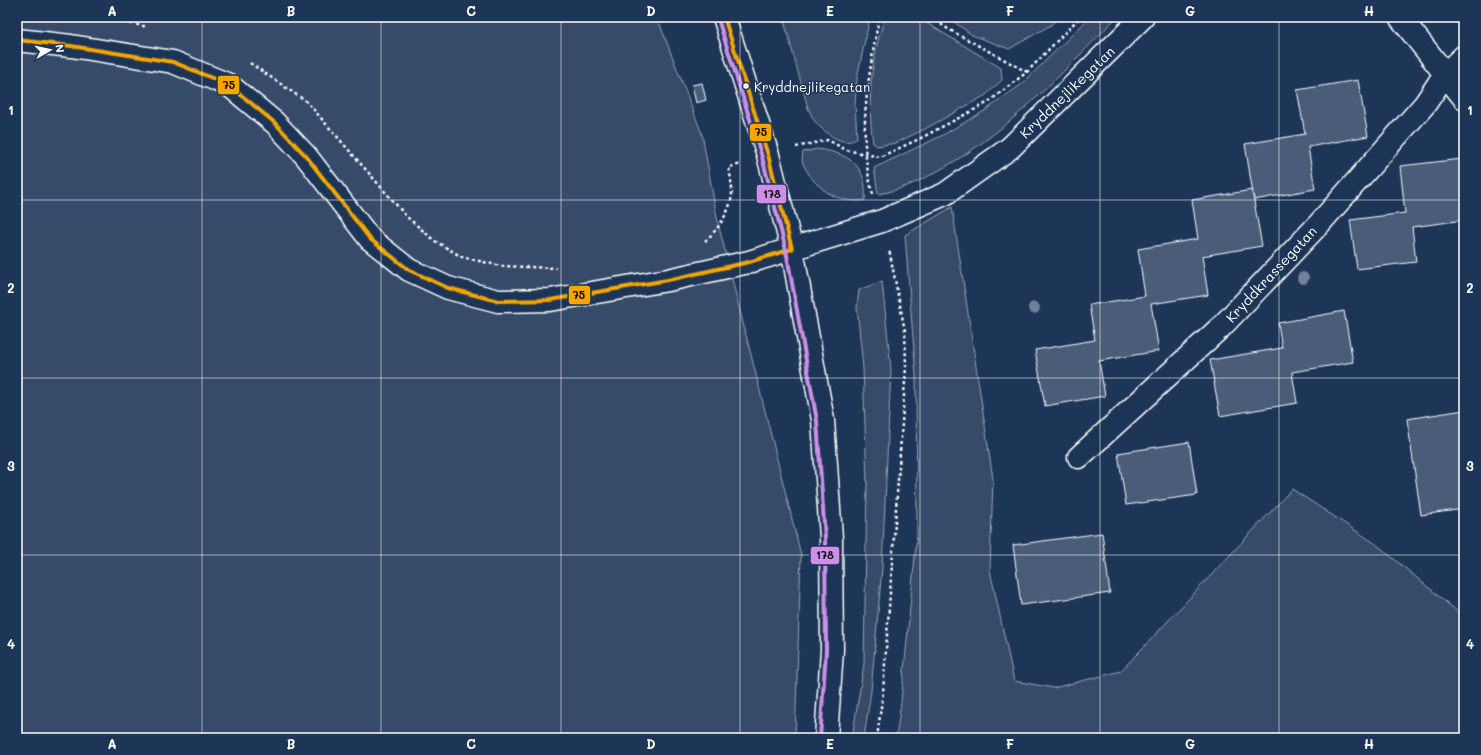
<svg xmlns="http://www.w3.org/2000/svg" width="1481" height="755" viewBox="0 0 1481 755" font-family="Mali,sans-serif">
<style>
.green{fill:#364b69;stroke:#9aa5b4}
.building{fill:#4a5d79;stroke:#fff}
.lines{fill:none;stroke-linecap:round;stroke-linejoin:round}
.minor-casing{stroke:#fff;stroke-width:25}
.path{stroke:#fff;stroke-width:2.5;stroke-dasharray:3 3;stroke-linecap:butt}
.minor{stroke:#1d3557;stroke-width:22}
.bus-1-casing{stroke:#1d3557;stroke-width:7}
.bus-2-casing{stroke:#1d3557;stroke-width:7}
.bus-1{stroke:#f7a600;stroke-width:4}
.bus-2{stroke:#ce8fe9;stroke-width:4}
.tree{fill:#738196}
.grid{fill:none;stroke:#fff;stroke-width:1;stroke-opacity:0.55}
.bus-dot{fill:#fff;stroke:#1d3557;stroke-width:1.5}
.labels{text-anchor:middle;dominant-baseline:central;stroke-width:3;stroke-linejoin:round;paint-order:stroke}
.bus-label{font-size:13px;fill:#fff;stroke:#1d3557;text-anchor:start}
.street-label{font-size:14px;fill:#fff;stroke:#1d3557}
.line-badge{stroke:#1d3557;stroke-width:1.5}
.pale-badge-label{font-size:11px;text-anchor:middle;font-weight:bold;fill:#111}
.neatline{fill:none;stroke:#fff;stroke-width:1.5}
.grid-label{font-size:13px;text-anchor:middle;font-weight:bold;fill:#fff}
</style>
<rect width="100%" height="100%" fill="#1d3557"/>
<filter id="ink" filterUnits="userSpaceOnUse"><feTurbulence type="fractalNoise" baseFrequency=".025" numOctaves="2"/><feDisplacementMap in="SourceGraphic" scale="8" xChannelSelector="R" yChannelSelector="G"/><feConvolveMatrix kernelMatrix="1 2 1 2 8 2 1 2 1" color-interpolation-filters="sRGB"/></filter>
<g filter="url(#ink)">
<!-- green -->
<path class="green" d="M17,17h640l45,117 16,89 83,332 -6,183h-778z
M783,17h87l-13,61 -2,26 2,34c-13,11 -35,-7 -43,-18 -2,-3 -4,-8 -6,-12z
M885,17h32l84,51 1,12 -16,15 -61,34 -29,14 -19,3 -4,-3c-6,-41 -2,-86 12,-126z
M947,17h112l-8,8 -42,24 -37,-14z
M1090,17h27c-56,57 -113,120 -185,157 -16,9 -35,17 -54,20l-4,-26 67,-32 45,-26 36,-26z
M817,149c31,4 51,16 48,51 -27,5 -53,-13 -63,-39l1,-9z
M952,207l41,272 -3,91 24,111 40,7 67,-17 171,-182 84,55 88,73v121h-568l5,-36 16,-167 -1,-159 -11,-141z
M882,281l9,88 -9,199 -11,123 -7,47h-12l12,-74 3,-180 -4,-116 -6,-61 2,-17z"/>
<!-- building -->
<path class="building" d="M1358,80l10,56 -60,11 7,42 -61,11 -9,-56 60,-10 -8,-44z
M702,83l4,17 -10,3 -4,-18z
M1462,159l2,16v45l-52,7 4,35 -59,7 -7,-49 55,-7 -5,-47z
M1252,190l10,56 -60,10 6,39 -57,9 8,47 -60,10 6,35 -60,10 -10,-56 60,-10 -6,-35 56,-9 -7,-47 60,-10 -6,-39z
M1344,311l9,51 -61,10 5,31 -77,13 -10,-56 72,-12 -4,-25z
M1464,410v99l-43,6 -14,-96z
M1189,442l8,53 -71,10 -8,-52z
M1102,533l8,60 -89,12 -8,-60z"/>
<g class="lines">
<!-- minor casing -->
<g class="minor-casing">
<path id="minor" d="M724,17l44,138 24,94 31,171 8,118 1,112 -6,88
M1400,17l64,81
M17,40l54,6 102,16 56,23 46,38 31,33 64,83 39,31 39,18 50,13 52,-1 118,-20 81,-18 133,-41 63,-27 65,-46 133,-131
M1079,457l143,-131 97,-102 106,-120 20,-30 19,-18"/>
</g>
<!-- path -->
<path class="path" d="M101,17l47,10
M931,17l17,12 79,43
M250,63l57,39 100,115 28,24 27,16 39,9 55,2
M796,147l32,-7 18,10 34,7 41,-19 66,-35 40,-31 53,-55
M873,194c-17,-58 -4,-118 6,-177
M705,241c13,-11 27,-32 27,-49 0,-8 -2,-17 -3,-25l12,-3
M877,738l6,-46 23,-325 -1,-36 -16,-82"/>
<!-- minor -->
<use href="#minor" class="minor"/>
<!-- bus-1 casing -->
<g class="bus-1-casing">
<path id="bus-1" d="M724,17l44,138 24,94
M17,40l54,6 102,16 56,23 46,38 31,33 64,83 39,31 39,18 50,13 52,-1 118,-20 81,-18 43,-13"/>
</g>
<!-- bus-2 casing -->
<g class="bus-2-casing">
<path id="bus-2" d="M718,19l44,138 24,93 31,171 8,117 1,112 -6,88"/>
</g>
<!-- bus-1 -->
<use href="#bus-1" class="bus-1"/>
<!-- bus-2 -->
<use href="#bus-2" class="bus-2"/>
</g>
<!-- trees -->
<g class="tree">
<circle cx="1303" cy="278" r="6"/>
<circle cx="1034" cy="308" r="6"/>
</g>
</g>
<!-- grid -->
<path class="grid" d="M202,17v721M381,17v721M561,17v721M740,17v721M920,17v721M1100,17v721M1279,17v721M17,200h1447M17,378h1447M17,555h1447"/>
<!-- markers -->
<circle class="bus-dot" cx="746" cy="86" r="3.5"/>
<g class="labels">
<!-- bus labels -->
<g class="bus-label">
<text x="754" y="86">Kryddnejlikegatan</text>
</g>
<!-- street labels -->
<g class="street-label">
<text transform="translate(1067 92) rotate(-44)">Kryddnejlikegatan</text>
<text transform="translate(1271 274) rotate(-47)">Kryddkrassegatan</text>
</g>
</g>
<g class="line-badge">
<rect x="217" y="75" width="23" height="20" rx="4" fill="#f7a600"/>
<rect x="749" y="123" width="23" height="19" rx="4" fill="#f7a600"/>
<rect x="756" y="184" width="31" height="20" rx="4" fill="#ce8fe9"/>
<rect x="568" y="285" width="23" height="20" rx="4" fill="#f7a600"/>
<rect x="810" y="546" width="30" height="19" rx="4" fill="#ce8fe9"/>
</g>
<g class="pale-badge-label">
<text x="229" y="89">75</text>
<text x="761" y="136">75</text>
<text x="772" y="198">178</text>
<text x="579" y="299">75</text>
<text x="825" y="559">178</text>
</g>
<!-- margin -->
<rect width="1481" height="755" fill="none" stroke="#1d3557" stroke-width="44"/>
<!-- north arrow -->
<g transform="translate(50 50) rotate(81)" stroke="#1d3557" stroke-width="3" paint-order="stroke">
<path d="M0-3L7 15L0 10L-7 15Z" fill="#ffffff"/>
<text y="-6" font-size="11" font-weight="bold" text-anchor="middle" fill="#ffffff">N</text>
</g>
<rect x="22" y="22" width="1437" height="711" class="neatline"/>
<g class="grid-label">
<text x="112" y="16">A</text>
<text x="291" y="16">B</text>
<text x="471" y="16">C</text>
<text x="651" y="16">D</text>
<text x="830" y="16">E</text>
<text x="1010" y="16">F</text>
<text x="1190" y="16">G</text>
<text x="1369" y="16">H</text>
<text x="11" y="115">1</text>
<text x="1470" y="115">1</text>
<text x="11" y="293">2</text>
<text x="1470" y="293">2</text>
<text x="11" y="471">3</text>
<text x="1470" y="471">3</text>
<text x="11" y="649">4</text>
<text x="1470" y="649">4</text>
<text x="112" y="749">A</text>
<text x="291" y="749">B</text>
<text x="471" y="749">C</text>
<text x="651" y="749">D</text>
<text x="830" y="749">E</text>
<text x="1010" y="749">F</text>
<text x="1190" y="749">G</text>
<text x="1369" y="749">H</text>
</g>
</svg>
